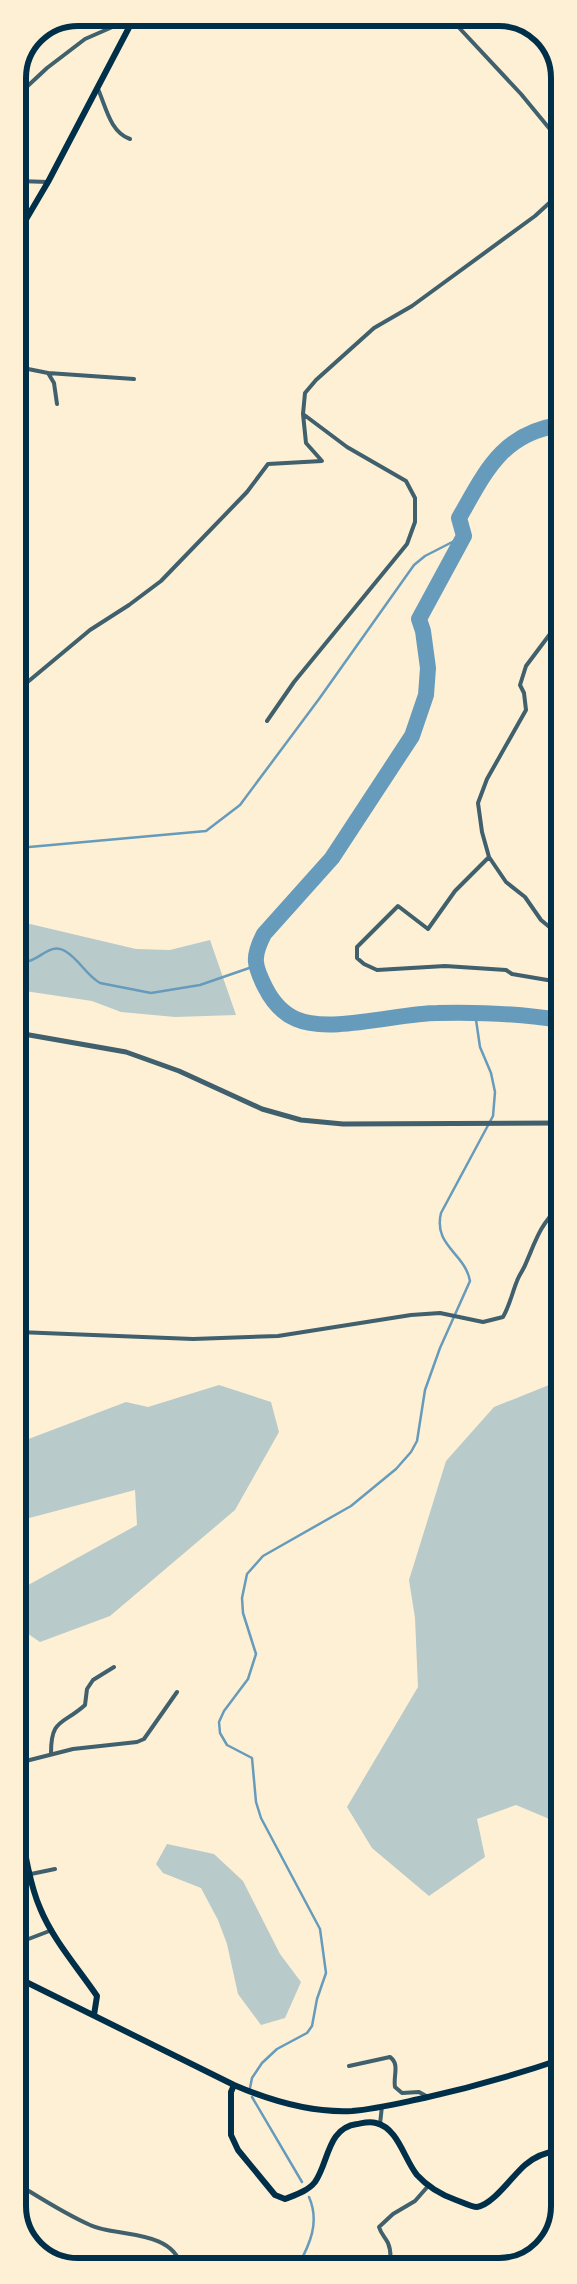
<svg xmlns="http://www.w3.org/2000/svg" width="577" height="2284" viewBox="0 0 577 2284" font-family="'Varela Round',sans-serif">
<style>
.green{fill:#b9caca}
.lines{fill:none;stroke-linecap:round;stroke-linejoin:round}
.stream{stroke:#669bbc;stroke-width:2.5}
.river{stroke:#669bbc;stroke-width:16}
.minor{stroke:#3f606c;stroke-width:4}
.tertiary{stroke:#3f606c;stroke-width:5}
.primary{stroke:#003049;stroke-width:6}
.trunk{stroke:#003049;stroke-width:6}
.rim{fill:none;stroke:#003049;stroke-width:6}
</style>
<rect width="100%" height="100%" fill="#fdf0d5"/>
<!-- green -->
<path class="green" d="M30,924l106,25 34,1 40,-10 26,75 -61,2 -54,-5 -29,-11 -74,-11v-64z
M559,1381v442l-43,-18 -39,14 8,38 -56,39 -57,-48 -25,-41 71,-120 -3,-69 -6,-38 37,-119 48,-54z
M219,1385l52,17 8,30 -44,78 -125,106 -70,26 -22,-15v-35l3,-3 116,-64 -2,-35 -117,31v-78l108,-41 22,5z
M167,1844l47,10 29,27 37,73 21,28 -16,36 -24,7 -23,-31 -11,-50 -9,-24 -17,-32 -38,-15 -7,-9z"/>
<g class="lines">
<!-- stream -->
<path class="stream" d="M18,848l188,-17 34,-26 79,-106 95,-134 11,-9 39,-20
M18,962c20,3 30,-21 47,-11 14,8 21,24 35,32l51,10 49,-8 55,-19
M250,2088l2,-10 10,-15 15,-14 30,-16 5,-7 5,-27 9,-26 -6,-44 -59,-111 -5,-16 -4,-44 -25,-13 -7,-12 -1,-11 5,-11 24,-32 8,-25 -13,-41 -1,-15 5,-24 16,-18 88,-50 45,-37 15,-17 6,-11 8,-51 15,-42 30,-67c-5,-28 -37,-35 -29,-68l52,-97 2,-24 -4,-19 -11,-26 -5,-34
M252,2097l50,85
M298,2266c12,-22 22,-44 11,-69"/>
<!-- river -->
<path class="river" d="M559,425c-58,9 -74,48 -100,93l5,18 -45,83 4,12 5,37 -2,27 -14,41 -80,122 -68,76c-12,23 -10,31 1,53 7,14 17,26 31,32 33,15 104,-6 141,-6 43,-1 80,0 122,7"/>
<!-- minor -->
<path class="minor" d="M450,18l71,76 37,45
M98,89c8,18 12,43 32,50
M18,95l29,-27 38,-29 48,-21
M18,181l30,1
M18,367l30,6 6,10 3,21
M48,373l86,6
M559,622l-33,44 -6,19 4,8 2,17 -39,69 -9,24 4,29 7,25 17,25 19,15 16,23 18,15
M18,690l72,-60 39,-25 32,-24 86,-89 21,-28 54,-3 -16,-18 -3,-29 2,-21 11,-13 58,-52 38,-22 123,-90 23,-21
M267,721l27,-39 113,-138 8,-22v-24l-9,-17 -59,-34 -44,-33
M489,857l-34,34 -27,38 -30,-23 -41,41v11l7,6 13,6 68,-4 61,4 6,4 47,8
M18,1332l175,7 85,-3 133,-21 29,-2 43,9 20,-5c7,-12 9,-24 14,-36 2,-6 7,-12 9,-18 10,-23 14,-38 33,-56
M51,1753c0,-35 12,-28 34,-48l2,-16 6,-9 21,-13
M18,1763l55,-14 64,-7 7,-3 33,-47
M31,1874l24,-5
M18,1943l34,-13
M349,2066l41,-9c10,7 3,19 5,30l7,6 17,-1 9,5
M380,2124l2,-18
M19,2185c23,14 46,29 71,40 24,12 82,4 91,41
M390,2266c1,-8 1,-16 -2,-23 -3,-6 -7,-9 -9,-16l14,-13 22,-13 14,-16"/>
<!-- tertiary -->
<path class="tertiary" d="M18,1033l108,19 53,19 83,38 39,11 42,4 216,-1"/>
<!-- primary -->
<path class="primary" d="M18,1813c5,28 11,70 22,95 13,32 38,60 57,88l-3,19
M18,1978l216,107c37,16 77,28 118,26 24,-2 48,-8 72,-13 45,-10 91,-23 135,-38
M234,2085l-3,7v43l7,15 37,45 10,4c10,-4 23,-8 30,-17 14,-20 12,-54 42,-58 6,-1 12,-3 19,-1 22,5 28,36 41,52 10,11 25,20 39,25 6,2 15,7 21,7 16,-2 36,-32 48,-42 10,-9 22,-13 34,-15"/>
<!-- trunk -->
<path class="trunk" d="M18,233l30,-51 86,-164"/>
</g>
<!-- crop -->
<path d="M0 0H577V2284H0ZM78 26H499A52 52 0 0 1 551 78V2206A52 52 0 0 1 499 2258H78A52 52 0 0 1 26 2206V78A52 52 0 0 1 78 26Z" fill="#fdf0d5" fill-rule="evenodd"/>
<path class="rim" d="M78 26H499A52 52 0 0 1 551 78V2206A52 52 0 0 1 499 2258H78A52 52 0 0 1 26 2206V78A52 52 0 0 1 78 26Z"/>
</svg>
